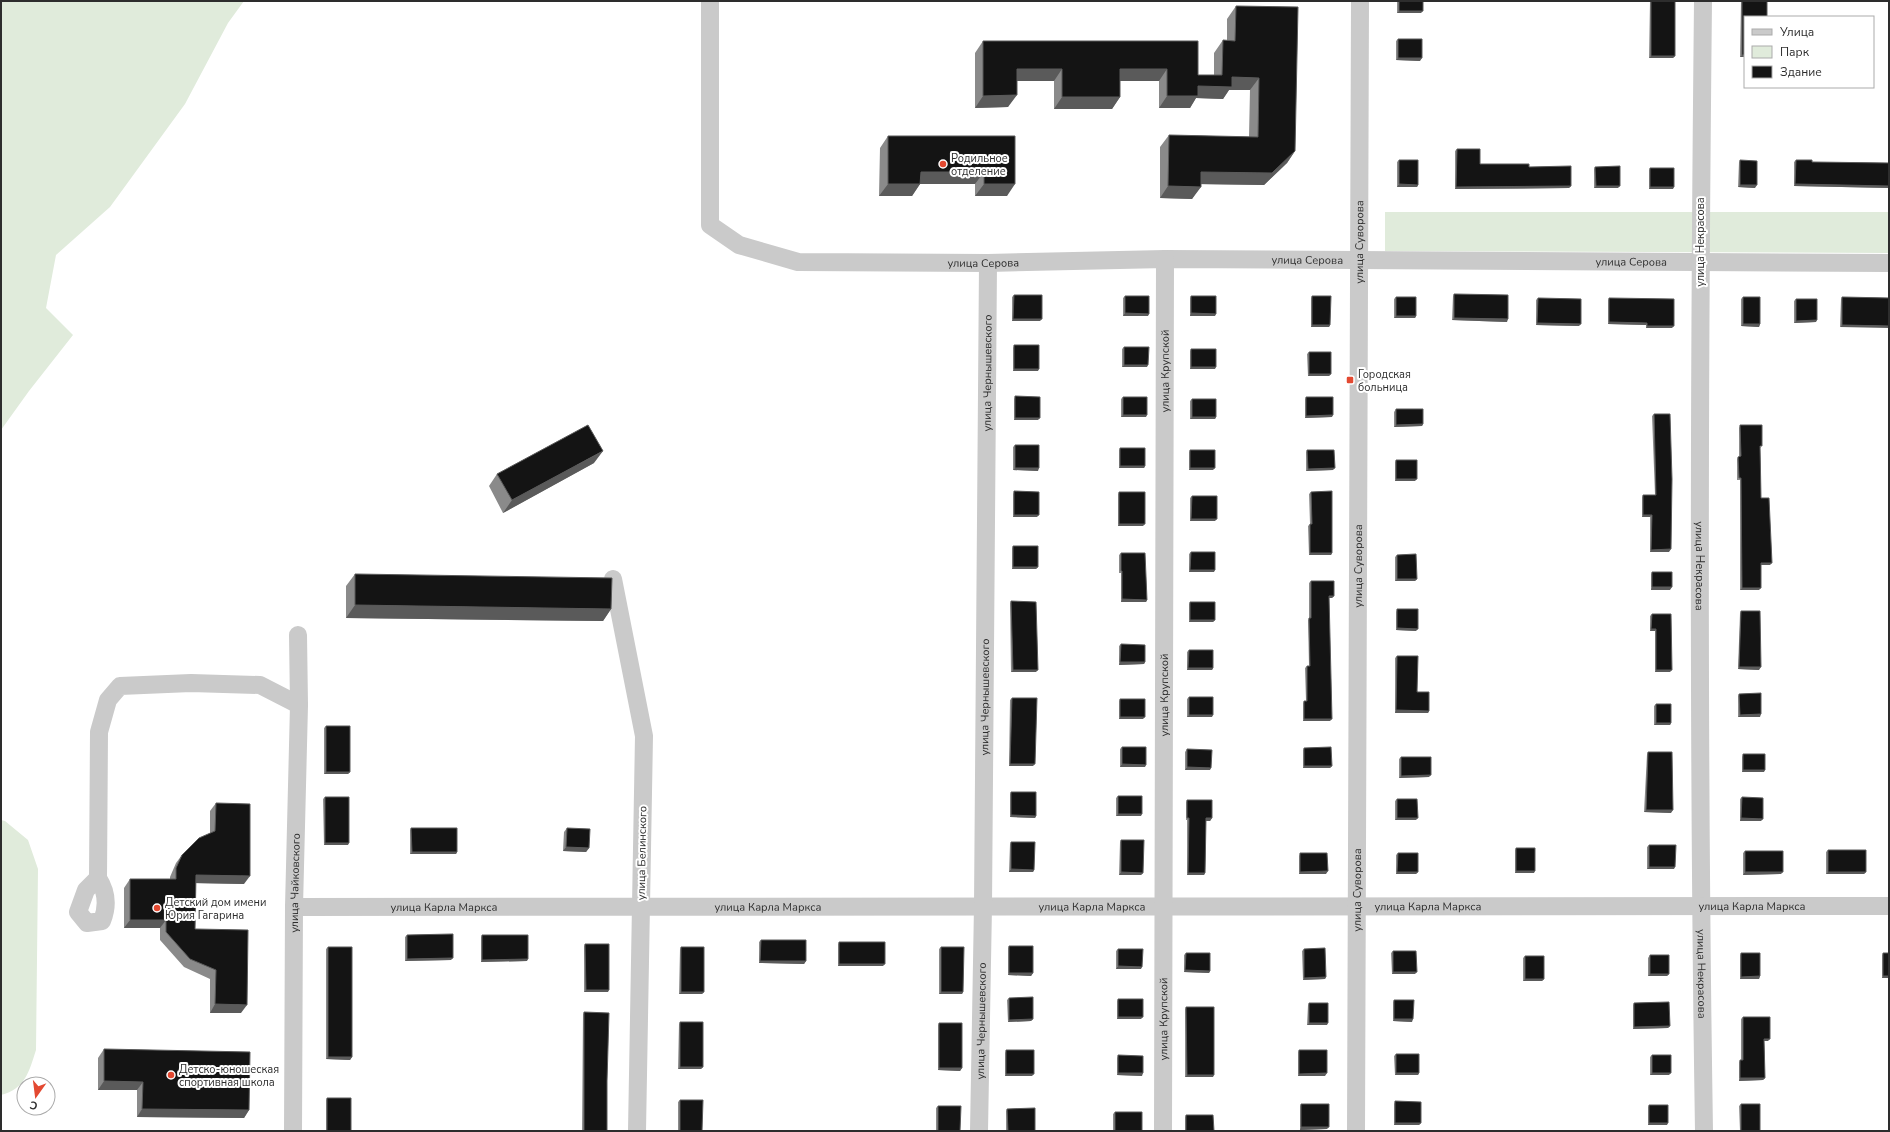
<svg xmlns="http://www.w3.org/2000/svg" width="1890" height="1132" viewBox="0 0 1890 1132" font-family="'Nunito Sans',sans-serif">
<style>
.green{fill:#e0ebdb}
.lines{fill:none;stroke-linecap:round;stroke-linejoin:round}
.minor{stroke:#cacaca;stroke-width:18}
.wall{fill:#8a8a8a}
.shaded-wall{fill:#5a5a5a}
.building{fill:#141414;stroke:#5a5a5a}
.poi-dot{fill:#e34931;stroke:#fff;stroke-width:1.5}
.labels{text-anchor:middle;dominant-baseline:central;stroke-width:4;stroke-linejoin:round;paint-order:stroke}
.poi-label{font-size:11px;fill:#2d2d2d;stroke:#fff;text-anchor:start}
.street-label{font-size:11px;fill:#2d2d2d;stroke:#fff}
</style>
<rect width="100%" height="100%" fill="#fff"/>
<!-- green -->
<path class="green" d="M1,1h243l-16,22 -43,81 -75,103 -54,48 -10,53 27,27 -44,56 -28,39z
M1385,212h504v41l-504,-2z
M1,820l4,1 23,19 10,29 -2,181c-7,22 -11,39 -35,45z"/>
<g class="lines">
<!-- minor -->
<g class="minor">
<path id="s1" d="M710,1v224l29,20 59,17 190,1 177,-4 724,4"/>
<path id="s2" d="M1703,1c-4,377 -5,753 1,1130"/>
<path d="M613,579l31,157 -7,395"/>
<path d="M98,878l-12,12 -8,22 9,11 15,-2c6,-15 5,-29 -4,-43l1,-146 9,-32 12,-14 71,-3 69,2 39,20"/>
<path id="s3" d="M294,907l1595,-1"/>
<path id="s4" d="M293,1131l1,-224 5,-202 -1,-70"/>
<path id="s5" d="M979,1131l4,-225 5,-643"/>
<path id="s6" d="M1163,1131l2,-872"/>
<path id="s7" d="M1356,1131l4,-1130"/>
</g>
</g>
<!-- wall -->
<path class="wall" d="M1397,1h26l-2,12h-24z
M1650,1h25v55l-2,2h-24z
M1741,1h26l-22,56h-5z
M1236,6l59,145 -8,12 -23,22 -63,-1 -9,15 -32,-1v-51l9,-12 80,2 1,-47h-21l-6,9 -27,-1 -6,10h-31v-27h-39v16l-8,12h-58v-28h-37l-9,26 -33,1v-55l8,-12h215v34h16v-22l9,-13 4,1v-22z
M1398,39l22,22 -24,-1v-19z
M888,136h127l-8,60h-32v-12h-55l-8,12h-33l1,-48z
M1457,149l23,15 49,3 42,19 -2,2 -114,1v-38z
M1399,160l19,25 -1,2h-20v-25z
M1740,160l15,28 -17,-1 1,-25z
M1796,160l16,2 77,1v25l-95,-2v-24z
M1595,167l23,21h-24v-19z
M1650,168l23,21h-24v-19z
M1454,294l53,28 -55,-2 1,-24z
M1014,295l26,26h-28v-24z
M1125,296l23,20h-25v-18z
M1191,296l24,20h-25v-18z
M1312,296l18,29 -1,2h-18v-29z
M1396,297l20,19 -1,2h-21v-19z
M1743,297l17,27 -1,3 -18,-1v-27z
M1842,297l47,1 -49,29 1,-28z
M1538,298l41,28 -43,-1v-25z
M1609,298l63,30h-26v-3l-38,-1v-24z
M1796,299l20,23 -22,1v-22z
M1014,345l24,26h-25v-23z
M1124,347l23,20h-25v-18z
M1191,349l24,20h-25v-18z
M1309,352l22,22 -2,2h-21l-1,-22z
M1015,396l23,24h-24v-21z
M1123,397l23,20h-25v-18z
M1306,397l26,20 -27,1v-19z
M1192,399l24,18 -1,2h-25v-18z
M1396,409l27,15 -1,2 -28,1v-15z
M1654,414l15,138h-19v-35h-8v-20l1,-2h12l-3,-79z
M1740,425l21,23h-1l1,50 9,67h-9l-2,25h-19v-110h-3v-21l1,-2h1v-29z
M1015,445l23,26 -25,-1v-23z
M1120,448l25,18 -1,2h-25v-18z
M1190,450l23,20h-24v-18z
M1307,450l26,20 -27,1v-19z
M1396,460l19,21h-20v-19z
M594,463l-91,50 -14,-27 8,-12z
M1014,491l23,26h-24v-23z
M1119,492l24,34h-25v-32z
M1311,492l21,61 -1,2h-22l-1,-29 2,-2 -1,-30z
M1192,496l23,25h-25v-23z
M1013,546l25,21 -2,2h-24v-21z
M1191,552l23,20h-25v-18z
M1121,553l26,47 -1,2h-25v-29h-2v-18z
M1397,555l20,24 -2,2h-20v-24z
M1652,572l18,18h-19v-16z
M355,574l256,35 -8,12 -257,-3v-32z
M1311,581l23,15 -2,2h-3l1,123h-27v-18l1,-2h2l-1,-33 2,-2h2l-1,-46 1,-2v-35z
M1011,601l25,71h-25l-1,-69z
M1190,602l25,18 -2,2h-24v-18z
M1397,609l19,22 -20,-1v-18z
M1741,611l18,59 -21,-1 2,-56z
M1652,614l18,58h-15v-41h-5v-15z
M1121,644l24,18 -1,2 -25,1v-19z
M1189,650l24,18 -1,2h-25v-18z
M1397,656l32,55 -1,2h-33v-55z
M1739,694l21,23h-22v-21z
M1189,697l23,20h-25v-18z
M1012,698l21,68h-24l1,-66z
M1120,699l23,20h-24v-18z
M1656,704l15,19 -1,2h-16v-19z
M326,726l24,46 -2,2h-24v-46z
M1122,747l23,20h-25v-18z
M1304,748l28,18 -2,2h-27v-18z
M1187,749l23,21h-25v-18z
M1648,752l23,61 -27,-1 3,-58z
M1743,754l21,18h-22v-15z
M1401,757l28,20 -30,1v-19z
M1011,792l25,24 -1,2 -25,-1v-23z
M1118,796l23,20h-25v-18z
M325,797l23,48h-24l-1,-46z
M1742,797l19,24h-21v-22z
M1397,799l19,21h-21v-19z
M1187,800l25,18 -2,3h-4l-1,52 -1,2h-17v-55h-1v-18z
M216,803l28,81 -48,-1 -1,46 46,84h-31v-34l-26,-12 -24,-27v-12h-36v-40l6,-9h40v-2l6,-14 6,-8 28,-21v-23z
M411,828l46,24 -1,2h-46v-24z
M567,828l22,20 -3,4 -23,-1 1,-19z
M1121,840l22,33 -2,2h-22l1,-33z
M1011,842l23,28 -1,2h-24l1,-28z
M1649,845l25,24h-27v-22z
M1516,848l18,25h-19v-23z
M1828,850l38,22 -2,2h-38v-22z
M1745,851l36,23 -38,1v-22z
M1300,853l26,21h-27v-18z
M1398,853l20,19 -2,2h-20v-19z
M407,935l44,25 -46,1v-24z
M482,935l45,26 -46,1v-25z
M761,940l45,21 -2,3 -45,-1v-21z
M839,942l44,24h-45v-22z
M585,944l23,48h-24v-46z
M1009,946l24,27 -2,3 -23,-1v-27z
M328,947l24,110 -2,3 -24,-1v-110z
M681,947l23,45 -2,2h-23l1,-45z
M941,947l22,45 -1,2h-23v-45z
M1118,949l23,20h-25v-18z
M1304,949l22,28 -1,2 -22,1 -1,-29z
M1393,951l22,23h-23l-1,-21z
M1186,953l24,18 -1,2 -25,-1v-17z
M1741,953l19,23 -1,3h-19v-24z
M1883,953l6,25h-7v-23z
M1650,955l19,19 -2,2h-19v-18z
M1525,956l19,23 -2,2h-19v-23z
M1009,998l24,21 -2,2 -23,1 -1,-22z
M1118,999l23,20h-24v-18z
M1394,1000l18,22 -19,-1v-19z
M1309,1003l18,22h-20l1,-20z
M1634,1003l36,23 -2,2 -35,1v-24z
M1186,1007l27,70h-28v-68z
M584,1012l23,69v50h-25l1,-117z
M1743,1017l25,24h-4l1,37 -2,2 -24,1v-19l1,-2h1v-41z
M680,1022l23,45 -2,2h-23l1,-45z
M939,1023l23,45 -2,3 -22,-1v-45z
M104,1049l145,61 -5,8 -107,-1v-27h-39v-32z
M1006,1050l26,26h-27v-23z
M1299,1050l26,26h-27v-24z
M1396,1054l23,19 -1,2h-23l-1,-19z
M1118,1055l24,21 -25,-1v-17z
M1652,1055l17,20h-19v-18z
M327,1098l24,33h-25v-31z
M680,1100l22,31h-24v-29z
M1395,1101l26,22 -2,2h-25v-21z
M1301,1104l26,25 -27,1v-24z
M1741,1104l19,27h-20l-1,-25z
M1649,1105l18,20h-19v-18z
M938,1106l22,25h-24v-23z
M1007,1109l28,22h-29v-20z
M1115,1112l27,19h-29v-17z
M1186,1115l28,16h-29v-14z"/>
<!-- shaded-wall -->
<path class="shaded-wall" d="M1399,11h24l-2,2h-24z
M1742,55h3v2h-5z
M1651,56h24l-2,2h-24z
M1398,58h24l-2,3 -24,-1z
M1017,69h45l-8,12h-46z
M1120,69h47l-8,12h-47z
M1232,77l27,1 -9,12h-21l-6,9 -27,-1 -6,10h-31l8,-12 31,-10z
M1017,95l-9,12 -33,1 8,-12z
M1062,97h58l-8,12h-58z
M1295,151l-8,12 -23,22 -71,-1 8,-12z
M921,172h63l-9,12h-63z
M888,184h32l-8,12h-33z
M984,184h31l-8,12h-32z
M1399,184l19,1 -1,2h-20z
M1795,184l94,2v2l-95,-2z
M1740,185h17l-2,3 -17,-1z
M1168,186l33,1 -9,12 -32,-1z
M1571,186l-2,2 -114,1 1,-2z
M1596,186h24l-2,2h-24z
M1650,187h24l-1,2h-24z
M1125,313l24,1 -1,2h-25z
M1191,313l25,1 -1,2h-25z
M1396,316h20l-1,2h-21z
M1454,318l54,1 -1,3 -55,-2z
M1013,319h29l-2,2h-28z
M1817,320l-1,2 -22,1 2,-2z
M1609,322l38,1 -1,2 -38,-1z
M1537,323l44,1 -2,2 -43,-1z
M1743,324h17l-1,3 -18,-1z
M1312,325h18l-1,2h-18z
M1842,325l47,1v2l-49,-1z
M1647,326h27l-2,2h-26z
M1124,365h24l-1,2h-25z
M1191,367h25l-1,2h-25z
M1014,369h25l-1,2h-25z
M1309,374h22l-2,2h-21z
M1123,415h24l-1,2h-25z
M1333,415l-1,2 -27,1 1,-2z
M1192,417h24l-1,2h-25z
M1015,418h25l-2,2h-24z
M1423,424l-1,2 -28,1 2,-2z
M603,451l-9,12 -91,50 9,-13z
M1120,466h25l-1,2h-25z
M1015,468h24l-1,3 -25,-1z
M1190,468h25l-2,2h-24z
M1335,468l-2,2 -27,1 2,-2z
M1396,479h21l-2,2h-20z
M1014,515h25l-2,2h-24z
M1643,515h9l-2,2h-8z
M1191,519h26l-2,2h-25z
M1119,524h26l-2,2h-25z
M1671,549l-2,3h-19l1,-2z
M1310,553h22l-1,2h-22z
M1761,563h11l-2,2h-11z
M1013,567h25l-2,2h-24z
M1190,570h25l-1,2h-25z
M1397,579h20l-2,2h-20z
M1652,587h20l-2,3h-19z
M1742,588h19l-2,2h-19z
M1329,596h5l-2,2h-5z
M1122,599l25,1 -1,2h-25z
M355,605l256,4 -8,12 -257,-3z
M1190,620h25l-2,2h-24z
M1397,628l21,1 -2,2 -20,-1z
M1651,629h5l-1,2h-5z
M1120,662h25l-1,2 -25,1z
M1739,667h22l-2,3 -21,-1z
M1188,668h25l-1,2h-25z
M1013,670h25l-2,2h-25z
M1656,670h16l-2,2h-15z
M1396,710l33,1 -1,2h-33z
M1761,714l-1,3h-22l2,-2z
M1189,715h24l-1,2h-25z
M1120,717h25l-2,2h-24z
M1304,719h28l-2,2h-27z
M1656,723h15l-1,2h-16z
M1010,764h25l-2,2h-24z
M1122,764l24,1 -1,2h-25z
M1304,766h28l-2,2h-27z
M1187,767l24,1 -1,2h-25z
M1743,770h22l-1,2h-22z
M326,772h24l-2,2h-24z
M1431,775l-2,2 -30,1 2,-2z
M1646,810h27l-2,3 -27,-1z
M1118,814h24l-1,2h-25z
M1011,815l25,1 -1,2 -25,-1z
M1206,818h6l-2,3h-6z
M1397,818h21l-2,2h-21z
M1741,818l22,1 -2,2h-21z
M325,843h24l-1,2h-24z
M566,847l23,1 -3,4 -23,-1z
M412,852h45l-1,2h-46z
M1649,867h26l-1,2h-27z
M1011,869l23,1 -1,2h-24z
M1328,871l-2,3h-27l1,-2z
M1516,871h19l-1,2h-19z
M1121,872l22,1 -2,2h-22z
M1397,872h21l-2,2h-20z
M1745,872h38l-2,2 -38,1z
M1828,872h38l-2,2h-38z
M1188,873h17l-1,2h-17z
M196,875l54,1 -6,8 -54,-1z
M130,920h36l-6,8h-36z
M453,958l-2,2 -46,1 2,-2z
M528,959l-1,2 -46,1 1,-2z
M760,961h46l-2,3 -45,-1z
M839,964h46l-2,2h-45z
M1118,966l24,1 -1,2h-25z
M1185,970l25,1 -1,2 -25,-1z
M1393,972h24l-2,2h-23z
M1009,973h24l-2,3 -23,-1z
M1650,974h19l-2,2h-19z
M1760,976l-1,3h-19l1,-2z
M1883,976h6v2h-7z
M1326,977l-1,2 -22,1 1,-2z
M1525,979h19l-2,2h-19z
M586,990h23l-1,2h-24z
M681,992h23l-2,2h-23z
M941,992h22l-1,2h-23z
M215,1004l32,1 -6,8h-31z
M1118,1017h25l-2,2h-24z
M1033,1019l-2,2 -23,1 1,-2z
M1394,1019h19l-1,3 -19,-1z
M1309,1023h19l-1,2h-20z
M1670,1026l-2,2 -35,1 1,-2z
M1764,1039h6l-2,2h-5z
M328,1057h24l-2,3 -24,-1z
M680,1067h23l-2,2h-23z
M939,1068h23l-2,3 -22,-1z
M1118,1073h25l-1,3 -25,-1z
M1327,1073l-2,3h-27l1,-2z
M1396,1073h23l-1,2h-23z
M1652,1073h19l-2,2h-19z
M1006,1074h28l-2,2h-27z
M1187,1075h27l-1,2h-28z
M1740,1078h25l-2,2 -24,1z
M104,1081l39,1 -6,8h-39z
M142,1109l107,1 -5,8 -107,-1z
M1395,1123h26l-2,2h-25z
M1649,1123h19l-1,2h-19z
M1301,1127h28l-2,2 -27,1z"/>
<!-- building -->
<path class="building" d="M1399,1h24v10h-24z
M1651,1h24v55h-24z
M1742,1h25v16h-22v38h-3z
M1236,6l62,1 -3,144 -23,22 -71,-1v15l-33,-1 1,-51 89,2 1,-59 -27,-1v10l-34,-1v10h-31v-27h-47v28h-58v-28h-45v26l-34,1v-55h215v34h24l1,-35 12,1z
M1398,39h24v19h-24z
M888,136h127v48h-31v-12h-63l-1,12h-32z
M1457,149h23v15h49v3l42,-1v20l-115,1z
M1399,160h19v25l-19,-1z
M1740,160l17,1v24h-17z
M1796,160h16v2l77,1v23l-94,-2z
M1620,166v20h-24l-1,-19z
M1650,168h24v19h-24z
M1454,294l54,1v24l-54,-1z
M1014,295h28v24h-29z
M1125,296h24v18l-24,-1z
M1191,296h25v18l-25,-1z
M1312,296h19l-1,29h-18z
M1396,297h20v19h-20z
M1743,297h17v27h-17z
M1842,297l47,1v28l-47,-1z
M1538,298l43,1v25l-44,-1z
M1609,298l65,1v27h-27v-3l-38,-1z
M1796,299h21v21l-21,1z
M1014,345h25v24h-25z
M1124,347h25l-1,18h-24z
M1191,349h25v18h-25z
M1309,352h22v22h-22z
M1015,396l25,1v21h-25z
M1123,397h24v18h-24z
M1306,397h27v18l-27,1z
M1192,399h24v18h-24z
M1396,409h27v15l-27,1z
M1654,414h16l2,65 -1,70 -20,1 1,-35h-9v-20h13z
M588,425l15,26 -91,49 -15,-26z
M1740,425h22v21h-2l1,52h8l3,65h-11v25h-19l-1,-110h-2l-1,-21 3,-1z
M1015,445h24v23h-24z
M1120,448h25v18h-25z
M1190,450h25v18h-25z
M1307,450h27l1,18 -27,1z
M1396,460h21v19h-21z
M1014,491l25,1v23h-25z
M1332,491v62h-22v-29h2l-1,-32z
M1119,492h26v32h-26z
M1192,496h25v23h-26z
M1013,546h25v21h-25z
M1191,552h24v18h-25z
M1121,553h24l2,47 -25,-1v-28h-1z
M1416,554l1,25h-20v-24z
M1652,572h20v15h-20z
M355,574l257,4 -1,31 -256,-4z
M1311,581h23v15h-5l3,123h-28v-18h3v-35h3l-1,-48h2z
M1011,601l25,1 2,68h-25z
M1190,602h25v18h-25z
M1397,609h21v20l-21,-1z
M1741,611h19l1,56h-22z
M1652,614h19l1,56h-16v-41h-5z
M1121,644l24,1v17h-25z
M1189,650h24v18h-25z
M1397,656h21l-1,36h12v19l-33,-1z
M1761,693v21l-21,1 -1,-21z
M1189,697h24v18h-24z
M1012,698h25l-2,66h-25z
M1120,699h25v18h-25z
M1656,704h15v19h-15z
M326,726h24v46h-24z
M1122,747h24v18l-24,-1z
M1331,747l1,19h-28v-18z
M1187,749l25,1 -1,18 -24,-1z
M1648,752h24l1,58h-27z
M1743,754h22v16h-22z
M1401,757h30v18l-30,1z
M1011,792h25v24l-25,-1z
M1118,796h24v18h-24z
M325,797h24v46h-24z
M1742,797l21,1v21l-22,-1z
M1397,799h20l1,19h-21z
M1187,800h25v18h-6l-1,55h-17l1,-55h-2z
M216,803l34,1v72l-54,-1 -1,54 53,1 -1,75 -32,-1 1,-34 -26,-11 -24,-27v-12h-36v-41h46v-11l6,-13 17,-17 16,-7z
M411,828h46v24h-45z
M567,828l23,1 -1,19 -23,-1z
M1121,840h23l-1,33 -22,-1z
M1011,842h24l-1,28 -23,-1z
M1649,845h27l-1,22h-26z
M1516,848h19v23h-19z
M1828,850h38v22h-38z
M1745,851h38v21h-38z
M1300,853h27l1,18 -28,1z
M1398,853h20v19h-21z
M453,934v24l-46,1v-24z
M482,935h46v24l-46,1z
M761,940h45v21h-46z
M839,942h46v22h-46z
M585,944h24v46h-23z
M1009,946h24v27h-24z
M328,947h24v110h-24z
M681,947h23v45h-23z
M941,947h23l-1,45h-22z
M1325,948l1,29 -22,1v-29z
M1118,949h25l-1,18 -24,-1z
M1393,951h23l1,21h-24z
M1186,953h24v18l-25,-1z
M1741,953h19v23l-19,1z
M1883,953h6v23h-6z
M1650,955h19v19h-19z
M1525,956h19v23h-19z
M1033,997v22l-24,1v-22z
M1118,999h25v18h-25z
M1394,1000h20l-1,19h-19z
M1669,1002l1,24 -36,1v-24z
M1309,1003h19v20h-19z
M1186,1007h28v68h-27z
M584,1012l25,1 -2,68v50h-23z
M1743,1017h27v22h-6l1,39h-25v-18h3z
M680,1022h23v45h-23z
M939,1023h23v45h-23z
M104,1049l146,3 -1,58 -107,-1 1,-27 -39,-1z
M1006,1050h28v24h-28z
M1299,1050h28v23l-28,1z
M1396,1054h23v19h-23z
M1118,1055l25,1v17h-25z
M1652,1055h19v18h-19z
M327,1098h24v33h-24z
M680,1100h23l-1,31h-22z
M1395,1101l26,1v21h-26z
M1301,1104h28v23h-28z
M1741,1104h19v27h-19z
M1649,1105h19v18h-19z
M938,1106h23l-1,25h-22z
M1035,1108v23h-27l-1,-22z
M1115,1112h27v19h-27z
M1186,1115h27l1,16h-28z"/>
<!-- markers -->
<g class="poi-dot">
<circle cx="943" cy="164" r="4"/>
<rect x="1346" y="376" width="8" height="8" rx="2"/>
<circle cx="157" cy="908" r="4"/>
<circle cx="171" cy="1075" r="4"/>
</g>
<g class="labels">
<!-- poi labels -->
<g class="poi-label">
<text x="951" y="158">Родильное<tspan x="951" dy="13">отделение</tspan></text>
<text x="1358" y="374">Городская<tspan x="1358" dy="13">больница</tspan></text>
<text x="165" y="902">Детский дом имени<tspan x="165" dy="13">Юрия Гагарина</tspan></text>
<text x="179" y="1069">Детско-юношеская<tspan x="179" dy="13">спортивная школа</tspan></text>
</g>
<!-- street labels -->
<g class="street-label">
<text stroke="none"><textPath href="#s7" startOffset="889">улица Суворова</textPath></text>
<text transform="translate(1700 242) rotate(-90)">улица Некрасова</text>
<text stroke="none"><textPath href="#s1" startOffset="830">улица Серова</textPath></text>
<text stroke="none"><textPath href="#s1" startOffset="506">улица Серова</textPath></text>
<text stroke="none"><textPath href="#s1" startOffset="1154">улица Серова</textPath></text>
<text stroke="none"><textPath href="#s6" startOffset="760">улица Крупской</textPath></text>
<text stroke="none"><textPath href="#s5" startOffset="758">улица Чернышевского</textPath></text>
<text stroke="none"><textPath href="#s7" startOffset="565">улица Суворова</textPath></text>
<text stroke="none"><textPath href="#s2" startOffset="565">улица Некрасова</textPath></text>
<text stroke="none"><textPath href="#s6" startOffset="436">улица Крупской</textPath></text>
<text stroke="none"><textPath href="#s5" startOffset="434">улица Чернышевского</textPath></text>
<text transform="translate(642 853) rotate(-89)">улица Белинского</text>
<text stroke="none"><textPath href="#s4" startOffset="248">улица Чайковского</textPath></text>
<text stroke="none"><textPath href="#s7" startOffset="241">улица Суворова</textPath></text>
<text stroke="none"><textPath href="#s3" startOffset="798">улица Карла Маркса</textPath></text>
<text stroke="none"><textPath href="#s3" startOffset="1134">улица Карла Маркса</textPath></text>
<text stroke="none"><textPath href="#s3" startOffset="1458">улица Карла Маркса</textPath></text>
<text stroke="none"><textPath href="#s3" startOffset="150">улица Карла Маркса</textPath></text>
<text stroke="none"><textPath href="#s3" startOffset="474">улица Карла Маркса</textPath></text>
<text stroke="none"><textPath href="#s2" startOffset="973">улица Некрасова</textPath></text>
<text stroke="none"><textPath href="#s6" startOffset="112">улица Крупской</textPath></text>
<text stroke="none"><textPath href="#s5" startOffset="110">улица Чернышевского</textPath></text>
</g>
</g>
<!-- border -->
<rect width="1890" height="1132" fill="none" stroke="#2d2d2d" stroke-width="4"/>
<!-- legend -->
<rect x="1744" y="16" width="130" height="72" fill="#ffffff" stroke="#ababab"/>
<rect x="1752" y="29" width="20" height="6" fill="#cacaca" stroke="#ababab"/>
<text x="1780" y="36" font-size="12" fill="#2d2d2d">Улица</text>
<rect x="1752" y="46" width="20" height="12" fill="#e0ebdb" stroke="#ababab"/>
<text x="1780" y="56" font-size="12" fill="#2d2d2d">Парк</text>
<rect x="1752" y="66" width="20" height="12" fill="#141414" stroke="#ababab"/>
<text x="1780" y="76" font-size="12" fill="#2d2d2d">Здание</text>
<!-- north arrow -->
<g transform="translate(36 1096) rotate(194)"><circle r="19" fill="#ffffff" stroke="#ababab"/>
<path d="M0-3L7 15L0 10L-7 15Z" fill="#e34931"/>
<text y="-6" font-size="11" font-weight="bold" text-anchor="middle" fill="#2d2d2d">С</text>
</g>
</svg>
